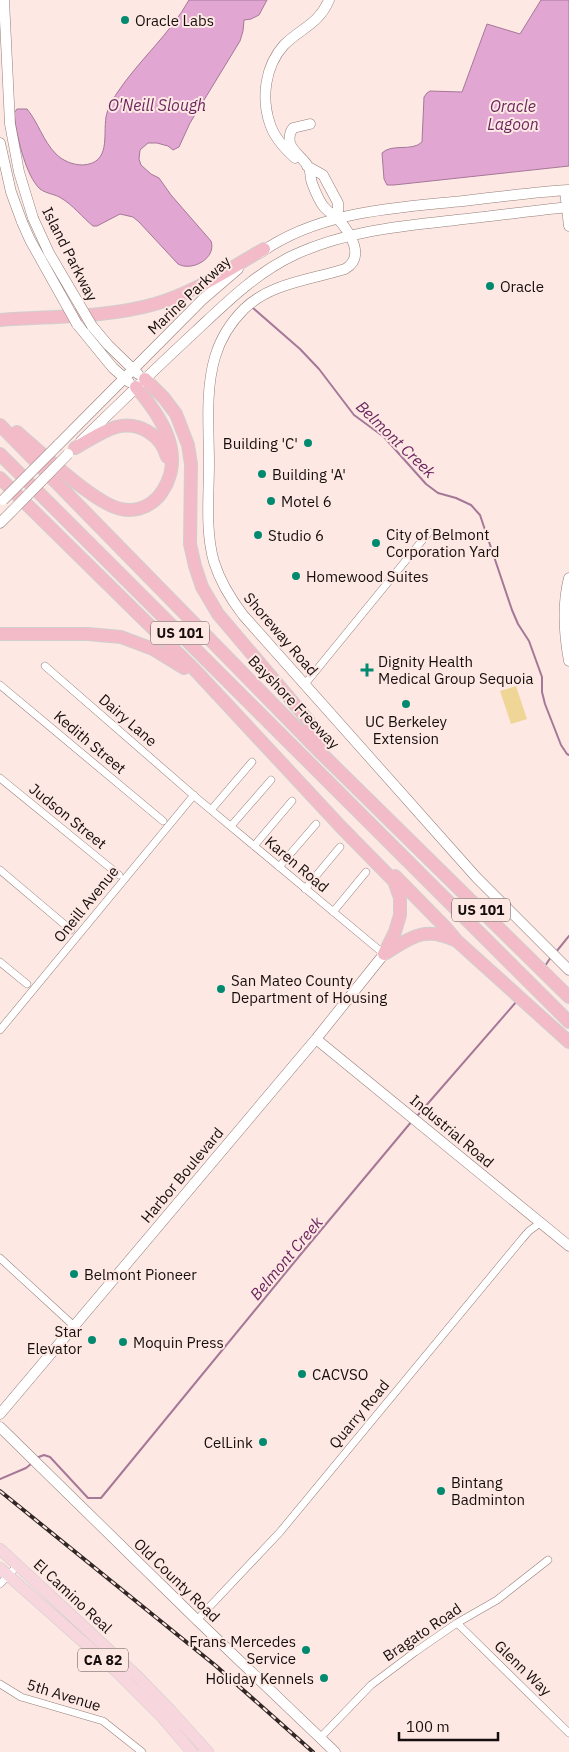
<svg xmlns="http://www.w3.org/2000/svg" width="569" height="1752" viewBox="0 0 569 1752" font-family="'IBM Plex Sans',sans-serif">
<style>
.green{fill:#efd697}
.water{fill:#e2a6d2;stroke:#a57897}
.lines{fill:none;stroke-linecap:round;stroke-linejoin:round}
.stream{stroke:#a57897;stroke-width:2}
.street-casing{stroke:#947e79;stroke-width:8}
.secondary-casing{stroke:#947e79;stroke-width:11}
.primary-casing{stroke:#d0cfce;stroke-width:12}
.highway-casing{stroke:#d0cfce;stroke-width:14}
.street{stroke:#fff;stroke-width:7}
.secondary{stroke:#fff;stroke-width:10}
.primary{stroke:#f8d6dd;stroke-width:11}
.highway{stroke:#f3bbc7;stroke-width:12}
.rail-casing{stroke:#312725;stroke-width:4}
.rail{stroke:#fde8e4;stroke-width:2;stroke-dasharray:5.5;stroke-linecap:butt}
.secondary-bridge-casing{stroke:#947e79;stroke-width:11;stroke-linecap:butt}
.secondary-bridge{stroke:#fff;stroke-width:10}
.poi-dot{fill:#028a70;stroke:#fde8e4;stroke-width:2}
.labels{text-anchor:middle;dominant-baseline:central;stroke-width:4;stroke-linejoin:round;paint-order:stroke}
.shield{fill:#fde8e4;stroke:#5b4f4d;stroke-width:1}
.shield-label{font-size:14px;font-weight:bold;fill:#160e0c}
.poi-label{font-size:15px;fill:#160e0c;stroke:#fde8e4;text-anchor:start}
.street-label{font-size:15px;fill:#160e0c;stroke:#fde8e4}
.water-label{font-size:16px;font-style:italic;fill:#6c265e;stroke:#fde8e4}
</style>
<rect width="100%" height="100%" fill="#fde8e4"/>
<!-- green -->
<path class="green" d="M516,686l11,33 -16,5 -11,-33z"/>
<!-- water -->
<path class="water" d="M189,0h78l-8,15 -8,4 -7,1 -1,11 -3,10 -50,82 -11,24 -6,3 -5,-4 -11,-3h-9l-8,7 -1,9 2,6 10,9 8,4 12,17 40,46c6,17 -19,31 -33,23l-39,-42 -6,-5 -13,-3 -23,12h-4c-10,-8 -20,-21 -32,-28 -6,-4 -14,-4 -21,-9 -15,-14 -24,-56 -26,-76l3,-4h10c11,13 16,32 29,45 7,7 17,11 27,11 28,-2 20,-29 23,-48 1,-7 7,-18 11,-24 22,-33 53,-59 72,-93z
M541,0h28v166l-175,19h-7l-3,-6 -2,-26c10,-10 30,-1 40,-11l2,-45 3,-4 3,-2 32,1 25,-68 33,10z"/>
<g class="lines">
<!-- stream -->
<path class="stream" d="M253,308l47,41 19,20 35,46 30,22 42,47 12,9 18,5 15,7 9,10 32,95 6,14 11,17 13,36v15l3,12 16,41 6,9 2,1
M556,952l13,-16
M545,966l6,-9
M417,1116l100,-115
M36,1458l8,-3 6,2 38,41h13l200,-244 111,-133
M0,1479l26,-11 5,-4"/>
<!-- street casing -->
<g class="street-casing">
<path id="street" d="M45,666l154,134 185,154
M305,684l124,-152
M0,685l163,136
M0,778l119,97
M211,810l41,-48
M231,826l40,-46
M254,846l38,-45
M279,867l37,-43
M0,870l71,60
M305,889l35,-42
M333,912l33,-40
M0,962l27,22
M0,1030l194,-235
M0,1258l74,68
M0,1584l18,-19
M197,1620l83,-88 242,-293 7,-8 11,-8
M457,1623l112,110
M0,1684l21,13 82,24 39,31
M320,1738l51,-53 44,-33 42,-29 40,-23 51,-40"/>
</g>
<!-- secondary casing -->
<g class="secondary-casing">
<path id="secondary" d="M4,0l6,124 9,48 14,46
M310,124l-17,4c-3,4 -4,10 -3,15 3,10 14,15 19,25 2,4 1,10 3,15 3,8 7,18 12,24 4,5 11,8 15,13 11,13 27,37 6,49 -35,11 -74,14 -101,40 -13,13 -24,31 -29,48 -10,34 -6,72 -6,106 0,32 -4,68 5,99 6,19 16,36 29,53l233,262 93,93
M0,143l11,49 11,30
M295,158c-10,-9 -21,-21 -25,-34 -9,-26 -5,-58 14,-79 17,-17 35,-21 45,-45
M307,166l16,9 15,28v15
M565,191l4,35
M260,253c59,-42 134,-45 203,-52 35,-4 71,-9 106,-11
M77,324l36,44 16,14
M92,326l16,19 30,29
M81,441c38,-37 76,-74 115,-110 31,-29 60,-58 98,-76 51,-24 107,-29 162,-35 38,-4 75,-9 113,-13
M58,445l144,-145 36,-31
M0,523l12,-12
M569,578c-7,27 -5,56 0,83
M316,1039l253,207
M0,1414l316,-375 68,-85
M0,1427l197,193 138,132"/>
</g>
<!-- primary casing -->
<g class="primary-casing">
<path id="primary" d="M0,1549l137,127 33,34 38,42
M0,1568l117,104 45,45 30,35"/>
</g>
<!-- highway casing -->
<g class="highway-casing">
<path id="highway" d="M0,320c51,-4 106,-2 155,-16 39,-11 74,-35 109,-55
M145,379l19,19 12,16 12,31 3,19 -1,80 5,22 7,21 16,27 90,106 11,27
M0,425l322,329 247,243
M17,432c22,19 78,72 104,77 12,3 26,-1 35,-10 5,-4 8,-10 11,-16 16,-35 -9,-70 -31,-96
M75,448c13,-7 27,-17 41,-21 23,-6 45,8 51,30
M0,454l569,568
M0,478l195,192 146,157 53,54 6,17v17l-5,17 -11,22
M0,634h88l33,3 32,12 31,19
M395,876l52,53 10,12 112,101
M386,953c26,-16 38,-27 69,-13"/>
</g>
<!-- street -->
<use href="#street" class="street"/>
<!-- secondary -->
<use href="#secondary" class="secondary"/>
<!-- primary -->
<use href="#primary" class="primary"/>
<!-- highway -->
<use href="#highway" class="highway"/>
<!-- rail casing -->
<g class="rail-casing">
<path id="rail" d="M0,1491l216,175 97,86"/>
</g>
<!-- rail -->
<use href="#rail" class="rail"/>
<!-- secondary-bridge casing -->
<g class="secondary-bridge-casing">
<path id="secondary-bridge" d="M33,218l16,35 43,73
M22,222l8,18 47,84
M3,500l55,-55
M12,511l56,-57"/>
</g>
<!-- secondary-bridge -->
<use href="#secondary-bridge" class="secondary-bridge"/>
</g>
<!-- markers -->
<g class="poi-dot">
<circle cx="125" cy="20" r="5"/>
<circle cx="490" cy="286" r="5"/>
<circle cx="308" cy="443" r="5"/>
<circle cx="262" cy="474" r="5"/>
<circle cx="271" cy="501" r="5"/>
<circle cx="258" cy="535" r="5"/>
<circle cx="376" cy="543" r="5"/>
<circle cx="296" cy="576" r="5"/>
<path d="M364.5 662.5h5v5h5v5h-5v5h-5v-5h-5v-5h5z"/>
<circle cx="406" cy="704" r="5"/>
<circle cx="221" cy="989" r="5"/>
<circle cx="74" cy="1274" r="5"/>
<circle cx="92" cy="1340" r="5"/>
<circle cx="123" cy="1342" r="5"/>
<circle cx="302" cy="1374" r="5"/>
<circle cx="263" cy="1442" r="5"/>
<circle cx="441" cy="1491" r="5"/>
<circle cx="306" cy="1650" r="5"/>
<circle cx="324" cy="1678" r="5"/>
</g>
<g class="labels">
<!-- shield labels -->
<g class="shield">
<rect x="151" y="621.5" width="58" height="23" rx="4"/>
<rect x="452" y="898.5" width="58" height="23" rx="4"/>
<rect x="78" y="1648.5" width="50" height="23" rx="4"/>
</g>
<g class="shield-label">
<text x="180" y="633">US 101</text>
<text x="481" y="910">US 101</text>
<text x="103" y="1660">CA 82</text>
</g>
<!-- poi labels -->
<g class="poi-label">
<text x="135" y="20">Oracle Labs</text>
<text x="500" y="286">Oracle</text>
<text x="298" y="443" text-anchor="end">Building 'C'</text>
<text x="272" y="474">Building 'A'</text>
<text x="281" y="501">Motel 6</text>
<text x="386" y="534">City of Belmont<tspan x="386" dy="17">Corporation Yard</tspan></text>
<text x="268" y="535">Studio 6</text>
<text x="306" y="576">Homewood Suites</text>
<text x="378" y="661">Dignity Health<tspan x="378" dy="17">Medical Group Sequoia</tspan></text>
<text x="406" y="721" text-anchor="middle">UC Berkeley<tspan x="406" dy="17">Extension</tspan></text>
<text x="231" y="980">San Mateo County<tspan x="231" dy="17">Department of Housing</tspan></text>
<text x="84" y="1274">Belmont Pioneer</text>
<text x="82" y="1331" text-anchor="end">Star<tspan x="82" dy="17">Elevator</tspan></text>
<text x="133" y="1342">Moquin Press</text>
<text x="312" y="1374">CACVSO</text>
<text x="253" y="1442" text-anchor="end">CelLink</text>
<text x="451" y="1482">Bintang<tspan x="451" dy="17">Badminton</tspan></text>
<text x="296" y="1641" text-anchor="end">Frans Mercedes<tspan x="296" dy="17">Service</tspan></text>
<text x="314" y="1678" text-anchor="end">Holiday Kennels</text>
</g>
<!-- street labels -->
<g class="street-label">
<text transform="translate(70 254) rotate(63)">Island Parkway</text>
<text transform="translate(189 295) rotate(-43)">Marine Parkway</text>
<text transform="translate(281 634) rotate(49)">Shoreway Road</text>
<text transform="translate(294 702) rotate(46)">Bayshore Freeway</text>
<text transform="translate(128 720) rotate(41)">Dairy Lane</text>
<text transform="translate(90 742) rotate(40)">Kedith Street</text>
<text transform="translate(68 816) rotate(39)">Judson Street</text>
<text transform="translate(297 864) rotate(40)">Karen Road</text>
<text transform="translate(86 904) rotate(-51)">Oneill Avenue</text>
<text transform="translate(452 1131) rotate(40)">Industrial Road</text>
<text transform="translate(182 1175) rotate(-50)">Harbor Boulevard</text>
<text transform="translate(359 1414) rotate(-50)">Quarry Road</text>
<text transform="translate(177 1580) rotate(44)">Old County Road</text>
<text transform="translate(73 1596) rotate(43)">El Camino Real</text>
<text transform="translate(422 1632) rotate(-34)">Bragato Road</text>
<text transform="translate(523 1668) rotate(44)">Glenn Way</text>
<text transform="translate(64 1695) rotate(17)">5th Avenue</text>
</g>
<!-- water labels -->
<g class="water-label">
<text x="157" y="105">O'Neill Slough</text>
<text x="513" y="106">Oracle<tspan x="513" dy="18">Lagoon</tspan></text>
<text transform="translate(396 439) rotate(44)">Belmont Creek</text>
<text transform="translate(286 1258) rotate(-50)">Belmont Creek</text>
</g>
</g>
<!-- scale -->
<path d="M399 1732v8h99v-8" fill="none" stroke="#160e0c" stroke-width="2.5"/>
<text x="406" y="1732" font-size="15" fill="#160e0c" stroke="#fde8e4" stroke-width="4" paint-order="stroke">100 m</text>
</svg>
